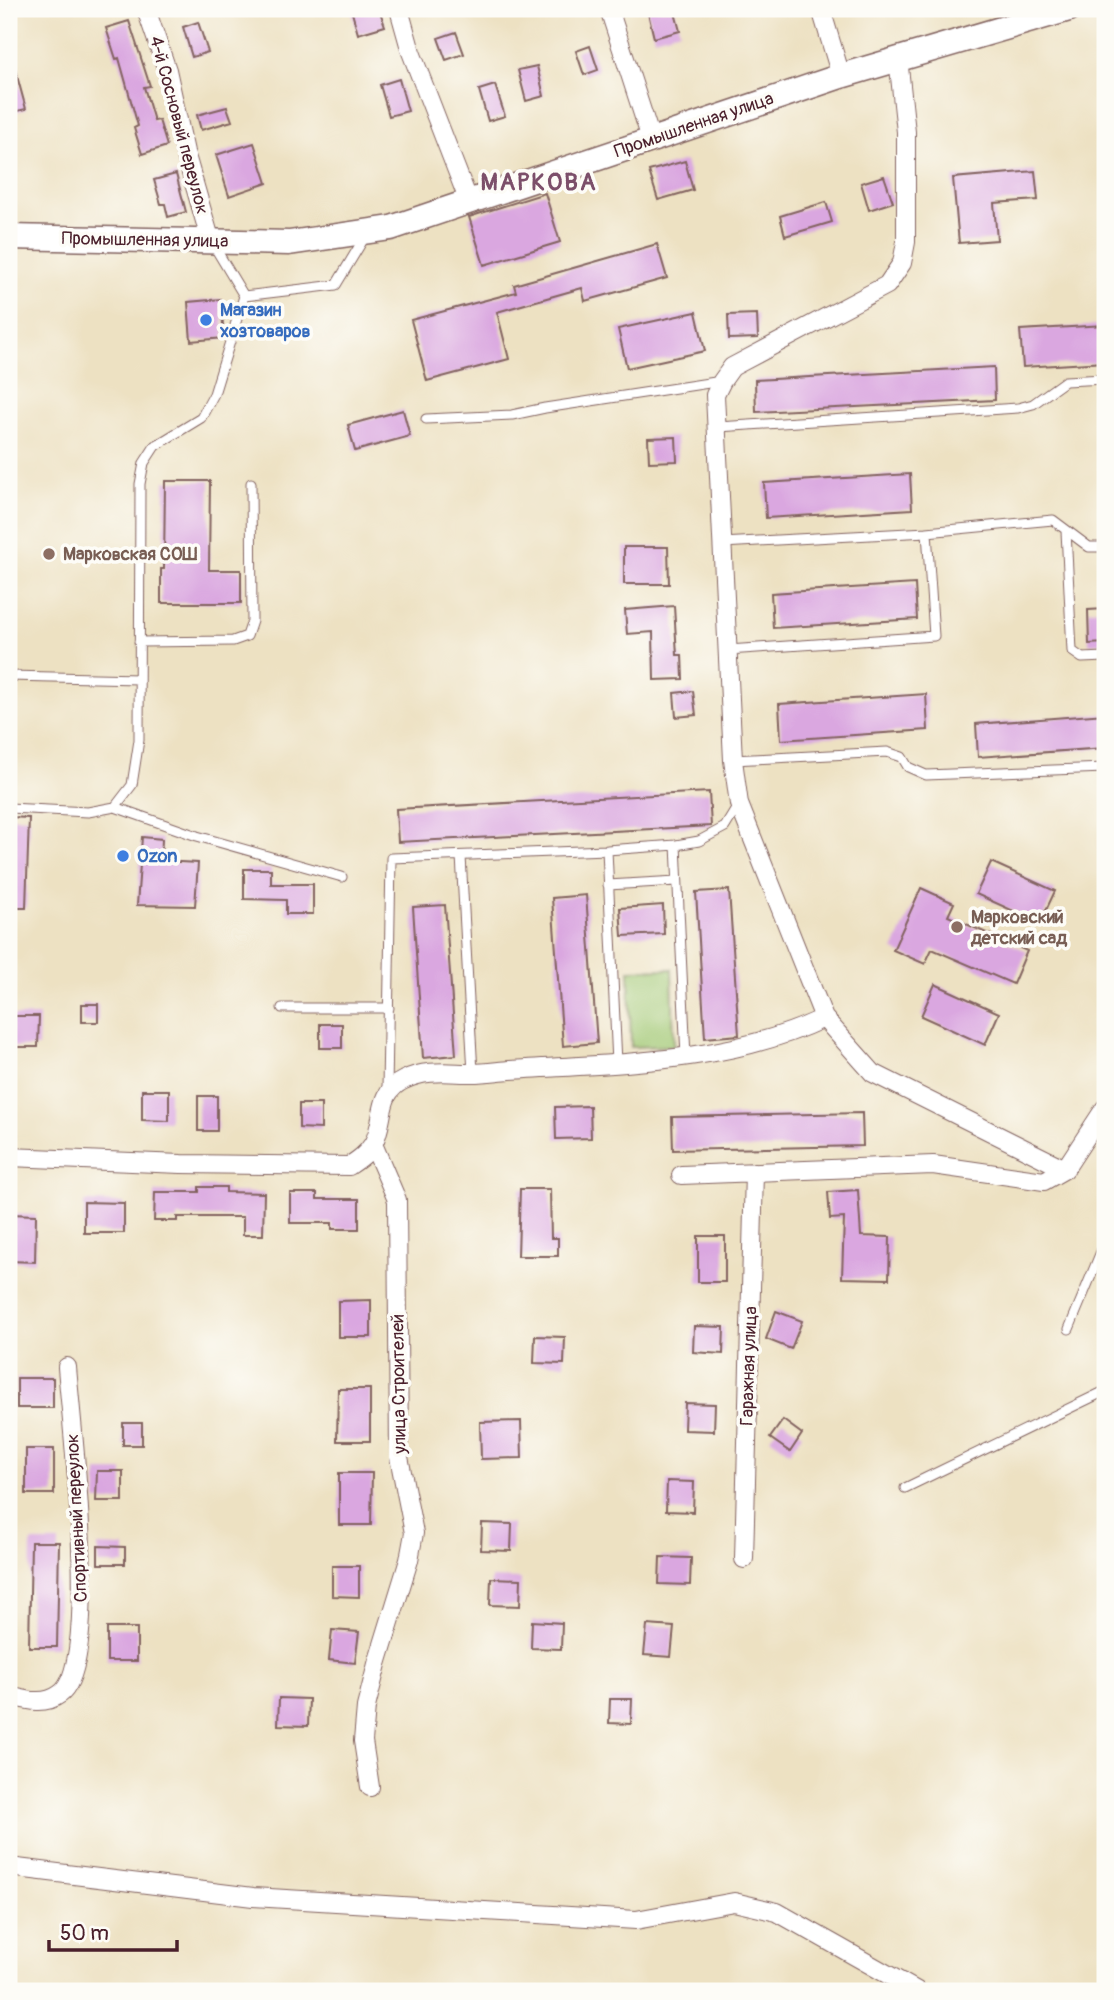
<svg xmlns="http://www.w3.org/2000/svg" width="1114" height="2000" viewBox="0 0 1114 2000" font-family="Pangolin,sans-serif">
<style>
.green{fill:#a0c772;stroke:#75734e;stroke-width:2}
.building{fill:#daa7e0}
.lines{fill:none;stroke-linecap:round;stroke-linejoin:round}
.lane-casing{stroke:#836360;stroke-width:11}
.street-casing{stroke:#836360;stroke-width:20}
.secondary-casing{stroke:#836360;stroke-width:27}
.lane{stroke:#fff;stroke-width:9}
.street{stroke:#fff;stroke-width:18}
.secondary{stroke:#fff;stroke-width:24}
.shop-dot{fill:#3f7fe0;stroke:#fdfcf7;stroke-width:2.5}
.education-dot{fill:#8d6e63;stroke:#fdfcf7;stroke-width:2.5}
.labels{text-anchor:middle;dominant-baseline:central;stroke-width:7;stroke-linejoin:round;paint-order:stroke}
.street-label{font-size:18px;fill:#4a1f2b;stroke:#fdfcf7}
.shop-label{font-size:18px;font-weight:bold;fill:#366cbe;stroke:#fdfcf7;text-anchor:start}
.education-label{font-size:18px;font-weight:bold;fill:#785e54;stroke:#fdfcf7;text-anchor:start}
.district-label{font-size:24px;font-weight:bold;letter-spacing:2px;fill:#7c4f6a;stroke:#fdfcf7}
</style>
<rect width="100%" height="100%" fill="#fdfcf7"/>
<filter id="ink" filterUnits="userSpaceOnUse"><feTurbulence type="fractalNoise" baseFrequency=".0143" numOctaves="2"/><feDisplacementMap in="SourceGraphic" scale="14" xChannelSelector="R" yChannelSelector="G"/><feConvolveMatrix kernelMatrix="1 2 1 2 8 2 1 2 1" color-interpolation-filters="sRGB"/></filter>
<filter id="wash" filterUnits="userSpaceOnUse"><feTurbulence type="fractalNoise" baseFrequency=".00686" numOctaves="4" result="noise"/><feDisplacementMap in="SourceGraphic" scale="28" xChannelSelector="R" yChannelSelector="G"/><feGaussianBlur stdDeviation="1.57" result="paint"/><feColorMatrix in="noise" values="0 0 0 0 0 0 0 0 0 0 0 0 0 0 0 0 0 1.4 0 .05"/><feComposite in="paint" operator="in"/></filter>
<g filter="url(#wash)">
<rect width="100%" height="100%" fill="#ede1c2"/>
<!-- green -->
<path class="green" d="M672,969l2,77 -43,1 -2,-77z"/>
<g id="blocks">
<!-- building -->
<path class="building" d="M351,9h28l6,17 -27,8z
M647,9h27l6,22 -26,7z
M129,21l21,65 -6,1 10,34 5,-1 8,26 -25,8 -8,-26 4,-2 -19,-68 -3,1 -10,-31z
M198,22l10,30 -16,5 -9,-30z
M456,32l8,22 -18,6 -8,-22z
M590,46l8,24 -14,5 -8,-24z
M13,61l13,48 -17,4v-51z
M537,66l7,30 -18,5 -8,-31z
M399,79l9,32 -19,5 -9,-31z
M495,85l10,31 -17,5 -9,-31z
M227,107l5,14 -31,9 -4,-15z
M254,143l13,40 -38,13 -13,-41z
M685,161l8,29 -35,10 -9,-29z
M1035,171l3,29 -44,3 3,37 -38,3 -6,-65z
M176,174l10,38 -18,5 -3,-13h-4l-7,-24z
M884,176l9,26 -24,8 -8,-27z
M545,193l15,49 -76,23 -15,-48z
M826,202l6,20 -47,14 -5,-20z
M657,244l10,34 -82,23 -3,-13 -85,24 12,47 -82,22 -16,-61 105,-28 -2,-7z
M221,299l3,39 -33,3 -3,-39z
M696,312l9,39 -78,17 -9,-39z
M757,314l1,24 -29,1 -1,-24z
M1105,325v37l-82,5 -3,-37z
M994,367l1,33 -239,12 -1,-32z
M403,410l7,26 -55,15 -7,-26z
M676,437l1,24 -28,1 -1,-24z
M910,474l2,35 -146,9 -2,-35z
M165,481h45l-1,89h32v33h-80v-34h3z
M624,547h44l1,37h-45z
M915,584l2,35 -144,9 -2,-35z
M674,606l3,49h5l1,24 -29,1 -1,-48 -26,2 -2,-24z
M1105,609v34l-16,1 -1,-34z
M693,691l3,24 -20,2 -2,-24z
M926,694l2,36 -147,10 -2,-36z
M1105,714v34l-127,9 -2,-33z
M709,792l2,34 -313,16 -2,-33z
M9,817l20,1 -3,90h-17z
M142,837l20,2 -1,22 37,2 -3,43 -58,-1z
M991,862l64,29 -15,32 -64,-29z
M244,869h27v15h42v30h-27v-14l-42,-1z
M921,888l33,15 -6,13 79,35 -14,33 -81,-35 -7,15 -32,-14z
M729,890l10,145 -34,3 -9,-146z
M586,895l11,148 -34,3 -11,-148z
M445,905l11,150 -33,3 -10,-151z
M663,905l1,29 -42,2 -2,-28z
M935,984l64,29 -14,32 -64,-29z
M82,1004h16v18h-16z
M12,1016h27l-1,31h-27z
M320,1024h22v24h-22z
M142,1090h27v31l-27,-1z
M198,1096h19v35h-19z
M299,1104h22v25l-22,-1z
M590,1106l1,32 -35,1 -1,-32z
M862,1113l1,33 -190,4 -1,-33z
M199,1187h27v5l38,1 -1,42h-20v-18h-66v4h-23l1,-29h44z
M520,1189h30l1,49h7v18h-40z
M858,1190l3,46 29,1 -1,42 -47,-1 2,-60 -14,1 -2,-27z
M290,1193h27v6h42v30h-27v-6h-42z
M84,1202l40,1v30h-40z
M9,1214l27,1 -1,47 -26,-1z
M698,1236h27v46h-27z
M371,1300v37h-33v-36z
M776,1311l26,10 -11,28 -25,-10z
M694,1326l30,1 -1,27 -30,-2z
M535,1336l30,1 -1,27 -30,-1z
M17,1378h36v30h-36z
M338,1389h32v52h-33z
M685,1403l30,1 -1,27 -30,-1z
M783,1420l19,14 -12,18 -20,-14z
M521,1421l1,37 -41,1 -1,-37z
M123,1423h19v22h-19z
M26,1449h28v45h-28z
M97,1471h26v30h-27z
M339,1473h33l-1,52h-32z
M667,1481l27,1 -1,30 -27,-1z
M482,1523l30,1 -1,27 -30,-1z
M31,1542h28l-2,105h-28z
M98,1546l27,1v17h-27z
M660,1557l31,1 -1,27 -31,-1z
M332,1566h27v31l-27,-1z
M491,1578l30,1 -1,27 -30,-1z
M532,1621l30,2 -1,26 -30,-1z
M647,1625l27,2 -3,30 -27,-2z
M107,1628h30v33h-30z
M332,1630l27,2 -4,31 -26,-3z
M279,1698l30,1 -1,27 -30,-1z
M610,1699h22l-1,25 -22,-1z"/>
</g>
</g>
<g filter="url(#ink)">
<use href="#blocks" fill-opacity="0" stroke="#836360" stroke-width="2"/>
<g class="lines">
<!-- lane casing -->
<g class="lane-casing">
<path id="lane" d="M214,246l30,50 92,-11 30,-50
M426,419l86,-4 33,-7 177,-27
M718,427l300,-19 15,-4 32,-23 40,-2
M1066,531l6,120 10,7 23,-1
M927,532l126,-12 36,27h16
M722,543l205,-11 7,104 -206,14
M139,642l94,-1 14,-5 5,-15 -1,-138
M9,676l130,3
M733,760l154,-8 15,5 6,10 18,8 179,-7
M115,807l82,29 145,41
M9,808l79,4 27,-5 17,-22 7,-45 1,-256 4,-21 11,-17 46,-28 13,-24 30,-98
M676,845l10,212
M607,850l10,213
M461,856l12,217
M608,885l69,-4
M282,1008h107
M387,1090l4,-232 216,-8 69,-5 23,-4 26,-14 14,-23
M1069,1329l36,-87
M905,1488l200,-97"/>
</g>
<!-- street casing -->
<g class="street-casing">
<path id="street" d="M146,9l21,61 18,82 26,90
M399,9l12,43 58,150
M609,9l42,130
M821,9l20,67
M824,1018l-85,-214 -6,-44 -18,-365 7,-14 10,-14 155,-82 15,-22 4,-21v-110l-8,-74
M9,1157l172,7 168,2c9,-6 18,-12 24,-22 13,-23 3,-51 31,-64 22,-11 45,-7 68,-7 13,0 25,-2 38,-3 105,-7 217,-6 314,-52l49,55 192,96
M681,1175l252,-10 111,16 21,-12 40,-61
M744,1559l10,-387
M9,1696c17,4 35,10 51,-2 42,-29 11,-273 7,-327
M370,1787l-7,-46 3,-34 11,-43 32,-104 5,-27 -15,-76 -2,-257 -24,-56
M9,1867l244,30 383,23 98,-18 43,10 140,79"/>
</g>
<!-- secondary casing -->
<g class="secondary-casing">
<path id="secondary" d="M9,237l280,6 102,-15 450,-152 228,-67"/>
</g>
<!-- lane -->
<use href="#lane" class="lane"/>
<!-- street -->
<use href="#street" class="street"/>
<!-- secondary -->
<use href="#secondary" class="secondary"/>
</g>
</g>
<!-- markers -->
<g class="shop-dot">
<circle cx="206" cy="320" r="7"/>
<circle cx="123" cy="856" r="7"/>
</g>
<g class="education-dot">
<circle cx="49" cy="554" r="7"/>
<circle cx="957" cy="927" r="7"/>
</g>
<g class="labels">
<!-- street labels -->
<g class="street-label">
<text transform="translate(179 125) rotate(75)">4-й Сосновый переулок</text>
<text transform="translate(694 125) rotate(-19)">Промышленная улица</text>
<text transform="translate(145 240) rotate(1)">Промышленная улица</text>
<text transform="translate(749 1366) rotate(-88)">Гаражная улица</text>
<text transform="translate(399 1384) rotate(-91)">улица Строителей</text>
<text transform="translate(77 1518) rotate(-93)">Спортивный переулок</text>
</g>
<!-- shop labels -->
<g class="shop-label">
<text x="220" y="310">Магазин<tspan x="220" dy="21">хозтоваров</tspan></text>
<text x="137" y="856">Ozon</text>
</g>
<!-- education labels -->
<g class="education-label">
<text x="63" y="554">Марковская СОШ</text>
<text x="971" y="917">Марковский<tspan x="971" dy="21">детский сад</tspan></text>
</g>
<!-- district labels -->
<g class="district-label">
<text x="539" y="182">МАРКОВА</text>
</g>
</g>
<!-- margin -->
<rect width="1114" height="2000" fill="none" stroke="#fdfcf7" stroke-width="35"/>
<!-- scale -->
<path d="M49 1940v10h128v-10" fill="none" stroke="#4a1f2b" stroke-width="3.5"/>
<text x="60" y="1940" font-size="21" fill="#4a1f2b" stroke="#fdfcf7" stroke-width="5" paint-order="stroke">50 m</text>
</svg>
